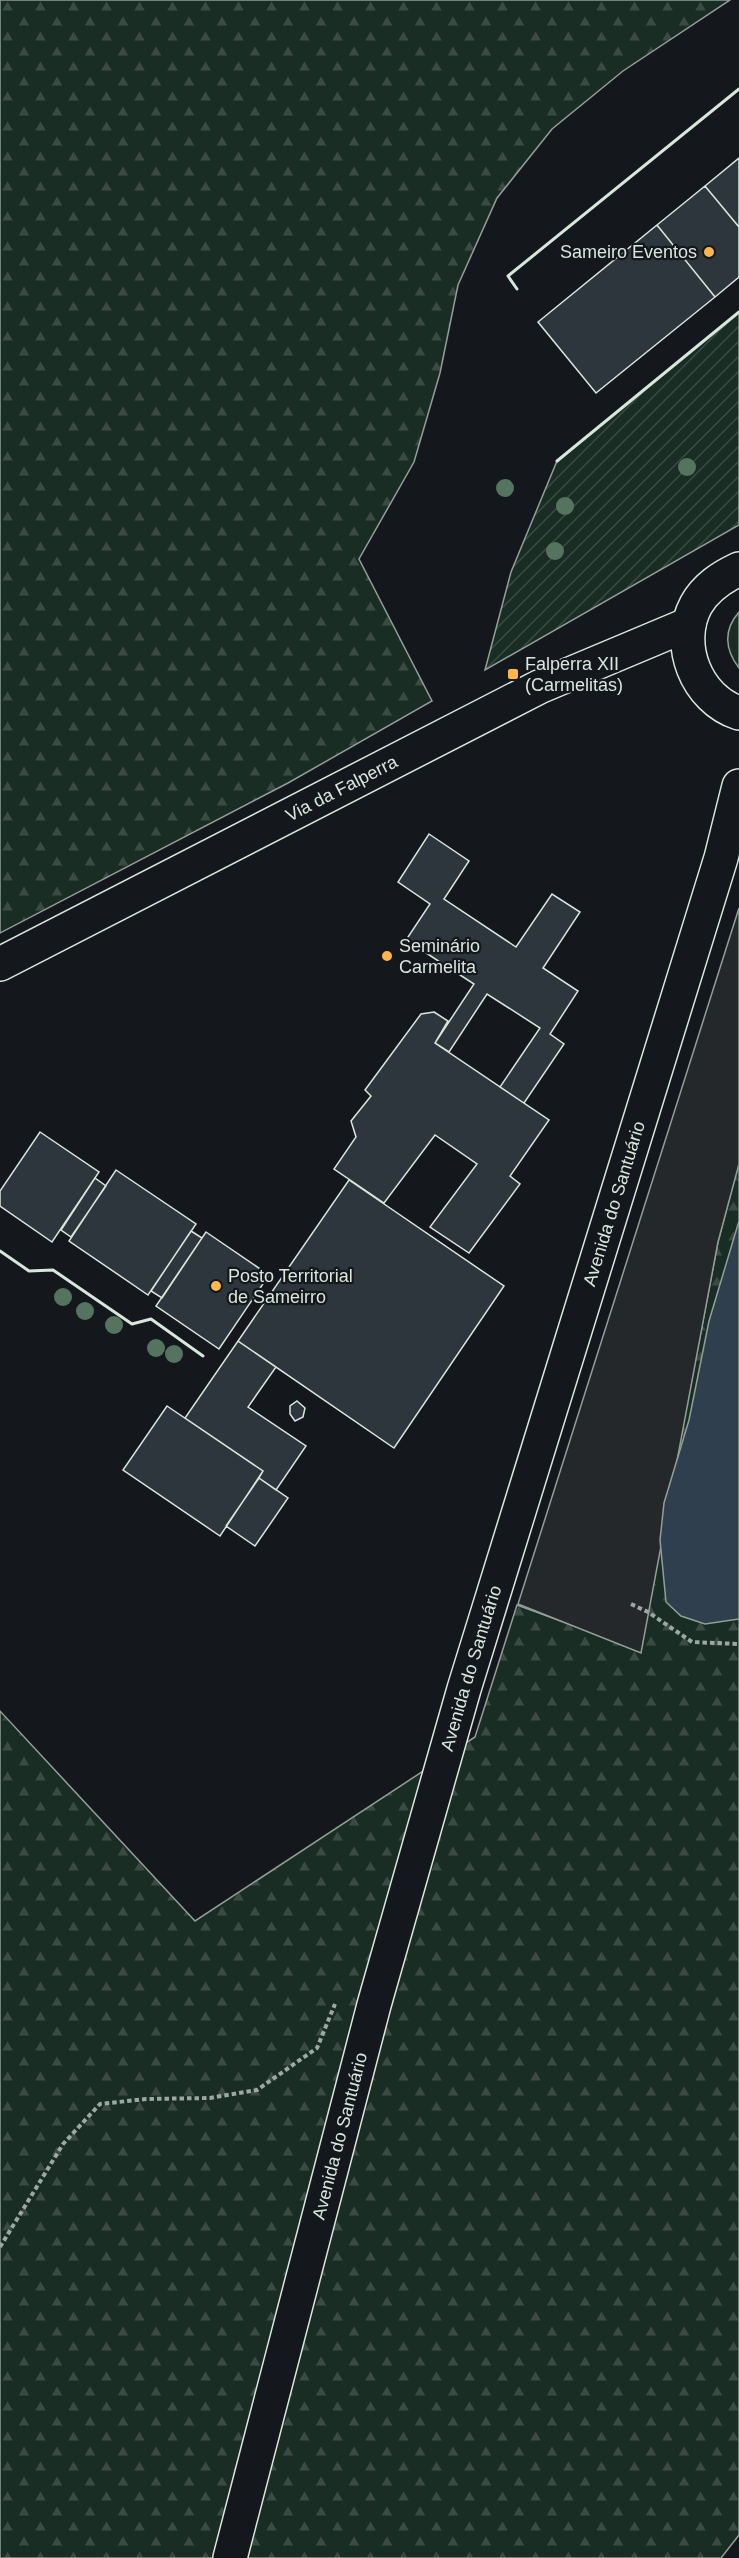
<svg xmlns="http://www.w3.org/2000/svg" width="739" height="2558" viewBox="0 0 739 2558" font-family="Helvetica,sans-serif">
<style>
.grass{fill:#1a2d24;stroke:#939e99;stroke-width:1.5}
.forest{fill:url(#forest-firs);stroke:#939e99;stroke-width:1.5}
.garden{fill:url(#garden-furrows);stroke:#939e99;stroke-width:1.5}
.parking{fill:#24282b;stroke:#939e99;stroke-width:1.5}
.water{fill:#2f3f4d;stroke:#939e99;stroke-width:1.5}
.building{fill:#2c363c;stroke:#d8e6dc;stroke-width:1.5}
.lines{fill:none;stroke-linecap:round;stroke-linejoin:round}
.minor-casing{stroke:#d8e6dc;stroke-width:36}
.major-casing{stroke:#d8e6dc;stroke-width:36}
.path{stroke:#9da8a2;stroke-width:4;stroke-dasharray:4.5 3;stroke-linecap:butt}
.minor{stroke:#14181c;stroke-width:33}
.major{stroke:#14181c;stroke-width:33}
.wall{stroke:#d8e6dc;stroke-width:3}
.tree{fill:#55745f}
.poi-dot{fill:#ffb74d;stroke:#14181c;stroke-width:2}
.labels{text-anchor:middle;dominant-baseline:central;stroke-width:4.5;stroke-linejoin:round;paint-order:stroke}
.poi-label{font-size:18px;fill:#d8e6dc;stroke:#14181c;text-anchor:start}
.street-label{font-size:18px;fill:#d8e6dc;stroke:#14181c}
</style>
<defs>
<pattern id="forest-firs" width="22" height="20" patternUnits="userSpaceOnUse" patternTransform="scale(1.5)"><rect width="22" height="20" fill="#1a2d24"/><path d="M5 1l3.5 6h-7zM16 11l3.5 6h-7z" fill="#3b4b43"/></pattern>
<pattern id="garden-furrows" width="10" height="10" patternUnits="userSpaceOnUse" patternTransform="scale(1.5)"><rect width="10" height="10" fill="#1a2d24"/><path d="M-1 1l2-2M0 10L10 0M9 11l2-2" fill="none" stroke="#3b4b43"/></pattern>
</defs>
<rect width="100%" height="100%" fill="#14181c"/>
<!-- grass -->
<path class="grass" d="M739,612v56c-14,-18 -16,-38 0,-56z"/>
<!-- forest -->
<path class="forest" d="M0,0h730l-107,71 -71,58 -55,69 -39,87 -18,88 -26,89 -55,97 73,142 -144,82 -288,150z
M739,1161v1374l-18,23h-721v-847l195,210 280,-184 42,-132 123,45 78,-408z"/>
<!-- garden -->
<path class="garden" d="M739,312v213l-254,145 26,-98 46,-111z"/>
<!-- parking -->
<path class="parking" d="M739,908v256l-21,78 -77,411 -123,-49z"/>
<!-- water -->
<path class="water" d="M739,1221v398l-34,5 -24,-8 -15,-14 -6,-62 4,-37 25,-83 20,-99z"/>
<!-- building -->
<path class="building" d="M739,158v69l-34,-41z
M705,186l34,41v50l-24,20 -58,-72z
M657,225l58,72 -119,96 -58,-71z
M429,834l40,27 -25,38 72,48 36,-53 28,18 -37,56 35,23 -28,43 14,10 -40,59 -24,-16 40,-59 -53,-34 -38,58 -14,-9 39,-59 -68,-44 24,-36 -32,-22z
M434,1012l14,9 -13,22 114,77 -39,56 10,8 -51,69 -39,-26 47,-63 -42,-29 -51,68 -50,-34 22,-32 -5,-16 20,-25 -6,-6 56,-76z
M40,1132l59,40 -47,70 -52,-36v-15z
M116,1170l80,54 -48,71 -79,-54z
M95,1178l11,8 -35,51 -10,-7z
M349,1180l155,106 -110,162 -156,-107z
M191,1231l11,7 -40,60 -11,-7z
M206,1232l63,43 -50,74 -63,-43z
M238,1341l38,26 -28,40 58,39 -30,44 -17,-12 4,-7 -78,-53z
M297,1401l8,7 -2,9 -8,4 -5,-7v-8z
M167,1406l96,65 -43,65 -97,-66z
M259,1478l29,20 -33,48 -29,-20z"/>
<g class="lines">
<!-- minor casing -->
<g class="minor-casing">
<g id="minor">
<path id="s1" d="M230,2558l144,-553 90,-316 257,-831 18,-72"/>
</g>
</g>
<!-- major casing -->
<g class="major-casing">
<g id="major">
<path d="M739,569c-17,8 -33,18 -43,36 -21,39 0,94 43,108"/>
<path id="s2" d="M0,964l539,-277 150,-63"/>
</g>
</g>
<!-- path -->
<path class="path" d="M631,1604l17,8 44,30 47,2
M0,2247l63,-103 37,-40 46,-5 64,-1 47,-8 60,-42 18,-44"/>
<!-- minor -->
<use href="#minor" class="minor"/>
<!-- major -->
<use href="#major" class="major"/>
<!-- wall -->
<path class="wall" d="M517,289l-9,-13 231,-187
M557,461l182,-149
M0,1251l29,20 24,-1 79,54 19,-5 52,37"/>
</g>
<!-- trees -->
<g class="tree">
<circle cx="687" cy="467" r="9"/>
<circle cx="505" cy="488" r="9"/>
<circle cx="565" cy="506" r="9"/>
<circle cx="555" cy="551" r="9"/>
<circle cx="63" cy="1297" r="9"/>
<circle cx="85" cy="1311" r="9"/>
<circle cx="114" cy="1325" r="9"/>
<circle cx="156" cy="1348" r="9"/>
<circle cx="174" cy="1354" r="9"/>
</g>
<!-- markers -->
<g class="poi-dot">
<circle cx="709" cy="252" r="6"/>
<rect x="507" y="668" width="12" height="12" rx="3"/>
<circle cx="387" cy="956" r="6"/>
<circle cx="216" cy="1286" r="6"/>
</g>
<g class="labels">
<!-- poi labels -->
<g class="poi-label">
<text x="697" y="252" text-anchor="end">Sameiro Eventos</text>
<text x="525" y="664">Falperra XII<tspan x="525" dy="21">(Carmelitas)</tspan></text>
<text x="399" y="946">Seminário<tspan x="399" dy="21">Carmelita</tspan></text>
<text x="228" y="1276">Posto Territorial<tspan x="228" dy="21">de Sameirro</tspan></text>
</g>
<!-- street labels -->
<g class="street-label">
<text stroke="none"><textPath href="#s2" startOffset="384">Via da Falperra</textPath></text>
<text stroke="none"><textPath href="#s1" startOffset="1408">Avenida do Santuário</textPath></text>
<text stroke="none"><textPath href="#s1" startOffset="922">Avenida do Santuário</textPath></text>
<text stroke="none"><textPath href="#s1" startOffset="436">Avenida do Santuário</textPath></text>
</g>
</g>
</svg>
